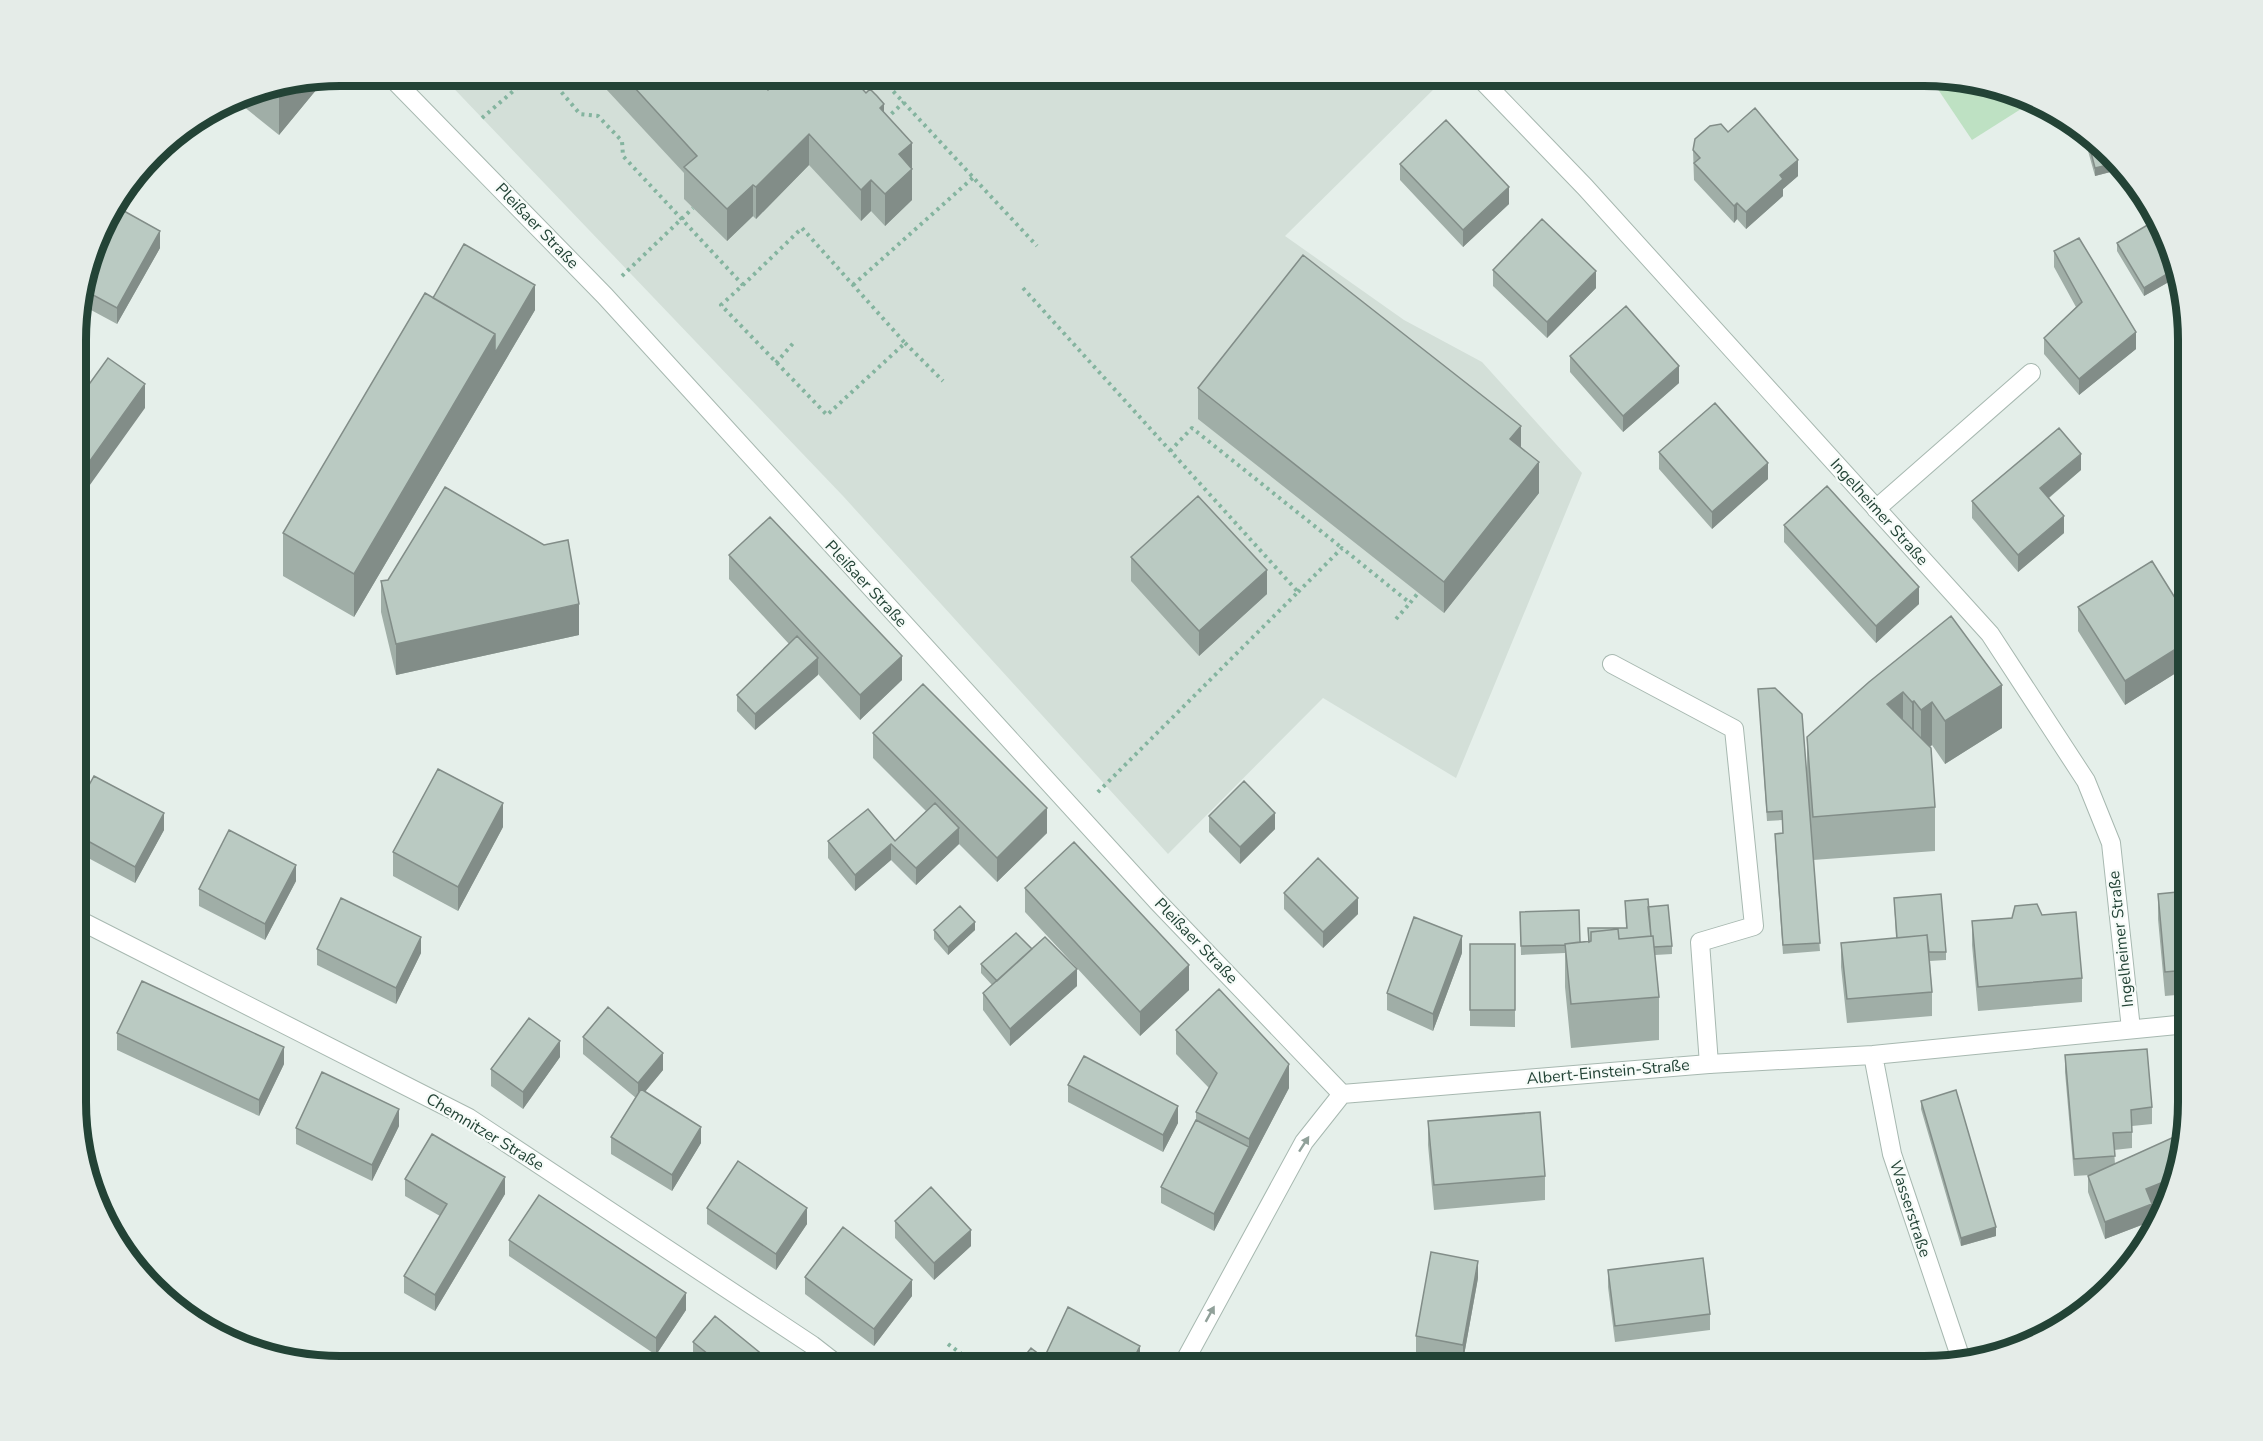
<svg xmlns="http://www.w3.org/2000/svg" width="2263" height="1441" viewBox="0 0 2263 1441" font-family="'Nunito Sans',sans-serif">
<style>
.built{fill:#d3dfd8}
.green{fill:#bee1c3}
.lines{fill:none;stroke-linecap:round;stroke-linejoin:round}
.service-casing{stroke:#a7b8b0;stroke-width:20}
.minor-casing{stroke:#a7b8b0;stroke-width:20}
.tertiary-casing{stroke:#a7b8b0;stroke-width:20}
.path{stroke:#84b49f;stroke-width:4;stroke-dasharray:3 4.5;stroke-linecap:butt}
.service{stroke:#fff;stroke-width:18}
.minor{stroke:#fff;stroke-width:18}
.tertiary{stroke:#fff;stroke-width:18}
.wall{fill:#a0aea7}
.shaded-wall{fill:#828d88}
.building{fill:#bacac2;stroke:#828d88;stroke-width:1.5}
.oneway{fill:#91a19a}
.labels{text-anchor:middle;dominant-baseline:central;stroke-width:4.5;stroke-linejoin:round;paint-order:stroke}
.street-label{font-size:16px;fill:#234336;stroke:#f6fbf8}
.rim{fill:none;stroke:#234336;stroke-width:8}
</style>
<rect width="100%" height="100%" fill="#e5efea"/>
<!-- built -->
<path class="built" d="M441,75h987l10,10 -153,151 119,84 78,42 100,111 -126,305 -133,-80 -155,156 -325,-358z"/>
<!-- green -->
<path class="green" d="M1929,76l63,8 40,18 -60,38z"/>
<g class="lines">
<!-- service casing -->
<g class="service-casing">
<path id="service" d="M1876,509l155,-136
M1612,664l122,65 20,197 -54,16 9,122
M2184,1024l3,17"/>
</g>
<!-- minor casing -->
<g class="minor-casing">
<path id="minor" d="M389,75l216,221 552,605 185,193
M1477,75l108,112 405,447 96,147 25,62 20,186
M1873,1055l19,99 69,205
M1182,1366l122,-224 38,-48 367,-30 164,-9 314,-31"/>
</g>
<!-- tertiary casing -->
<g class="tertiary-casing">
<path id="tertiary" d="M77,919l392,199 343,227 27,21"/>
</g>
<!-- path -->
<path class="path" d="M547,75l33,39 18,2 24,25 1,15 120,129 -22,20 106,110 78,-72 -103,-115 -59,57
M878,75l159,171
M772,89l1,-14
M482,118l50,-43
M886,119l18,-17
M622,276l71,-68
M853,285l122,-109
M1023,288l275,304 -202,202
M905,343l38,38
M776,363l19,-22
M1170,451l22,-23 150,120
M1298,592l44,-44 68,55 8,-10
M1396,619l14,-16
M948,1344l27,20
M952,1366l8,-12"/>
<!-- service -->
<use href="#service" class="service"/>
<!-- minor -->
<use href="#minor" class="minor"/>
<!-- tertiary -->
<use href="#tertiary" class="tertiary"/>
</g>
<!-- wall -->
<path class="wall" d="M593,75h161l14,15 14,-13v-2h67l63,68v57l-27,26 -14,-15 -10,10 -52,-56 -53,54 -3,-3 -26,25 -43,-42v-26z
M326,78l-47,57 -46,-37 6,-3z
M1728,132l70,44 -15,13v7l-37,33 -9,-10 -3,4 -40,-43 -1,-30z
M2083,133l35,37 -23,6z
M1400,164l109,40 -46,43 -63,-67z
M2156,220l18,59 -30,17 -27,-45v-8z
M102,222l58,26 -43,76 -39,-21z
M2054,251l82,98 -57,46 -35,-41v-16l32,-31 -22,-40z
M1493,270l103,18 -49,50 -54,-52z
M433,298l102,12 -181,307 -71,-41v-43z
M1570,356l109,27 -56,49 -53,-60z
M1198,388l323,59 18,46 -95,120 -246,-194z
M1659,452l109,27 -56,50 -53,-60z
M2081,470l-32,28 15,35 -46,39 -46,-54v-17z
M1784,525l135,79 -43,39 -92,-101z
M729,555l173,125 -42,40 -42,-46 -63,56 -18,-19v-16l52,-51 -60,-65z
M1131,557l136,37 -68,62 -68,-75z
M388,580l191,55 -183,40 -15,-63v-31z
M2078,607l109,10v49l-62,39 -47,-74z
M1951,616l51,112 -57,36 -13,-19 -2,2 5,60v44l-122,9 7,91 -37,3 -8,-112v-8l8,-1 -1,-13 -15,1 -9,-132 49,80v-32z
M873,733l174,100 -50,49 -38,-38 -43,41 -25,-25 -36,31 -27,-33v-17h67l31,-30 -53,-53z
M77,807l87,23 -29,53 -58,-31z
M1209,816l66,13 -35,35 -31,-32z
M503,827l-45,84 -65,-35v-24z
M296,881l-31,59 -66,-34v-17z
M1025,888l164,102 -49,46 -115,-124z
M2187,891v103l-22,2 -7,-77v-25z
M1284,893l74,21 -35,34 -39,-39z
M1894,898l52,54v8l-16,1 2,31v24l-85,7 -6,-56v-24l55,-5z
M1625,901l23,6 24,39v8l-17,1 4,42v43l-88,8 -6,-61v-34l-44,2 -1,-43 60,30h8v-14h38z
M2042,915l40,63v24l-104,9 -6,-66v-24z
M934,930h41l-27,25 -14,-16z
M1470,944h45v83l-45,-1z
M317,949l104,4 -25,51 -79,-39z
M1032,949l45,37 -67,60 -27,-36v-17l9,-8 -11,-12v-9z
M1462,953l-29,78 -46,-21v-17z
M1176,1030l113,58 -75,143 -53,-28v-16l35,-67v-8l13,-24 -33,-34z
M117,1033l167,31 -25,52 -142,-66z
M583,1037l80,33 -18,22 56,51 -29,48 -61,-37v-17l25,-39 -53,-44z
M2065,1055l87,52v17l-20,2v22l-18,2 1,14 59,22 -5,10 -17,7v18l-47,18 -17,-47v-16l2,-1 -16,1 -9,-104z
M560,1057l-37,52 -32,-23v-17z
M1068,1085l110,38 -15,29 -95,-50z
M1921,1101l75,135 -35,10 -40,-137z
M1428,1121l117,55v24l-111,10 -6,-65z
M399,1126l-27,55 -76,-37v-16z
M405,1179l100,15 -70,117 -31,-18v-17l36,-60 -35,-20z
M707,1208l100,16 -31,46 -69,-46z
M895,1221l76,25 -37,34 -39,-42z
M509,1240l177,70 -30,45 -147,-99z
M1608,1270l102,44v16l-95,12 -7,-55z
M805,1277l107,19 -38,50 -69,-52z
M1478,1278l-15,83 -47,-8v-17z
M693,1342l71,24 -64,-2 -7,-5z"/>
<!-- shaded-wall -->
<path class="shaded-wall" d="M326,78l-47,57v-43l5,-6z
M884,104v32l-4,-28z
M809,134v31l-53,54v-32z
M912,143v57l-27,26v-32l14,-40z
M1798,160v16l-15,13v7l-37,33v-17l34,-37z
M2112,164l6,6 -23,6v-8z
M871,180v31l-10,10v-31z
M753,185v31l-26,25v-32z
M1509,187v17l-46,43v-17z
M1737,203v16l-3,4v-17z
M160,231v17l-43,76v-16z
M1596,271v17l-49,50v-16z
M2172,271l2,8 -30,17v-8z
M535,285v25l-181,307v-43l141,-240z
M2136,332v17l-57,46v-16z
M1679,366v17l-56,49v-16z
M145,384v24l-68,95v-24z
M1521,426v31l-11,-18z
M2081,454v16l-41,35v-17z
M1539,462v31l-95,120v-31z
M1768,463v16l-56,50v-17z
M2064,516v17l-46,39v-17z
M1267,570v24l-68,62v-25z
M1919,587v17l-43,39v-17z
M579,604v31l-183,40v-31z
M2187,642v24l-62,39v-24z
M902,656v24l-42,40v-25z
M818,658v17l-63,55v-16z
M2002,685v43l-57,36v-43z
M1903,692v43l-16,-31z
M1914,701v43l-2,2v-44z
M1932,702v43l-11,8v-43z
M503,803v24l-45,84v-24z
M1047,808v25l-50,49v-24z
M164,813v17l-29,53v-16z
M1275,813v16l-35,35v-17z
M959,828v16l-43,41v-17z
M891,844v16l-36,31v-16z
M296,865v16l-31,59v-16z
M1358,898v16l-35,34v-16z
M975,922v8l-27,25v-8z
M1462,936v17l-29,78v-17z
M421,937v16l-25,51v-16z
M1189,965v25l-49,46v-24z
M1077,969v17l-67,60v-17z
M560,1041v16l-37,52v-17z
M284,1047v17l-25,52v-16z
M663,1053v17l-25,30v-17z
M1289,1064v24l-75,143v-17l35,-67v-8z
M1178,1106v17l-15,29v-17z
M399,1109v17l-27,55v-16z
M701,1127v16l-29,48v-16z
M505,1177v17l-70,117v-16z
M2176,1177l-2,9 -5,10 -23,10v-17z
M2152,1204v17l-47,18v-17z
M807,1208v16l-31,46v-16z
M1996,1227v9l-35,10v-8z
M971,1230v16l-37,34v-17z
M1478,1261v17l-15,83v-16z
M912,1280v16l-38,50v-17z
M686,1293v17l-30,45v-17z
M1140,1346v20h-10z
M764,1356v10h-8z"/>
<!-- building -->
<path class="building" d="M623,75h131l14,15 17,-15h64l17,18 4,-4 7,7 7,8 -4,4 32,35 -13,11 13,15 -27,25 -14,-14 -10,10 -52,-56 -53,53 -3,-2 -26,24 -43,-42 13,-11z
M284,86l-5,6 -5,-4z
M1755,108l43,52 -18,15 3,4 -37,33 -9,-9 -3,3 -40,-43 6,-5 -7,-8 2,-11 15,-13 11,-2 7,8z
M1446,120l63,67 -46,43 -63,-66z
M2087,137l25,27 -17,4z
M115,206l45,25 -43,77 -35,-19 20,-67z
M1542,219l54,52 -49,51 -54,-52z
M2156,220l16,51 -28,17 -27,-45z
M2079,238l57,94 -57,47 -35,-41 38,-36 -28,-51z
M464,244l71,41 -40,68v-19l-62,-36z
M1303,255l218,171 -11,13 29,23 -95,120 -246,-194z
M425,293l70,41 -141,240 -71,-41z
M1626,306l53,60 -56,50 -53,-60z
M108,358l37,26 -68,95v-78z
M1715,403l53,60 -56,49 -53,-60z
M2059,428l22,26 -41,34 24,28 -46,39 -46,-54z
M1827,486l92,101 -43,39 -92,-101z
M445,487l99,58 24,-5 11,64 -183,40 -15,-63 7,-1z
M1198,496l69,74 -68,61 -68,-74z
M770,517l132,139 -42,39 -131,-140z
M2152,561l35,56v25l-62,39 -47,-74z
M1951,616l51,69 -57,36 -13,-19 -11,8 -7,-9 -2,1 -9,-10 -16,12 44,44 4,59 -122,10 -6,-80 62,-55z
M797,636l21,22 -63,56 -18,-19z
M923,684l124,124 -50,50 -124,-125z
M1775,688l27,26 18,229 -37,2 -8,-111 8,-1 -1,-22 -15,1 -9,-123z
M438,769l65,34 -45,84 -65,-35z
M94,776l70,37 -29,54 -58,-32v-28z
M1244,781l31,32 -35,34 -31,-31z
M935,803l24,25 -43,40 -25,-24 -36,31 -27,-34 40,-32 27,32z
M229,830l67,35 -31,59 -66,-35z
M1074,842l115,123 -49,47 -115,-124z
M1318,858l40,40 -35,34 -39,-39z
M2187,891v79l-22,2 -7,-78z
M1941,894l5,58h-17l-2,-17 -30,3 -3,-40z
M341,898l80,39 -25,51 -79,-39z
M1648,899l3,37 -32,3 -1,-10 -27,3v9l-2,1 -1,-14h39l-2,-27z
M2037,904l5,11 34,-3 6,66 -104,9 -6,-66 40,-3 3,-12z
M1668,905l4,41 -18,1 -1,-11h-2l-3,-29z
M960,906l15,16 -27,25 -14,-17z
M1579,910l1,32 -15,2v1l-44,1 -1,-34z
M1414,917l48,19 -29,78 -46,-21z
M1618,929l1,10 34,-3 6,61 -88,7 -6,-60 26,-3v-9z
M1016,933l16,16 -35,32 -16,-17z
M1927,935l5,57 -85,7 -6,-56z
M1045,937l32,32 -67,60 -27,-36z
M1470,944h45v66h-45z
M142,981l142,66 -25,53 -142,-67z
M1219,989l70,75 -40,75 -53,-27 21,-39 -41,-43z
M608,1007l55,46 -25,30 -55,-46z
M529,1018l31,23 -37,51 -32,-23z
M2147,1049l5,58 -21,3 1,22 -19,1 2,23 -41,3 -9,-104z
M1084,1056l94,50 -15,29 -95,-50z
M322,1072l77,37 -27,56 -76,-37z
M641,1089l60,38 -29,48 -61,-38z
M1956,1090l40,137 -35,11 -40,-137z
M1540,1112l5,64 -111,9 -6,-64z
M1196,1120l53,27 -35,67 -53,-27z
M2185,1132l-9,45 -30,12 6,15 -47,18 -17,-46z
M432,1134l73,43 -70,118 -31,-19 43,-72 -42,-25z
M738,1161l69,47 -31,46 -69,-46z
M931,1187l40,43 -37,33 -39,-42z
M539,1195l147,98 -30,45 -147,-98z
M843,1227l69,53 -38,49 -69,-52z
M1431,1252l47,9 -15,84 -47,-9z
M1703,1258l7,56 -95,12 -7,-56z
M1068,1307l72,39 -10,20h-113l14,-18 13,10z
M715,1316l49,40 -8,10h-58l10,-12 -15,-12z"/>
<!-- one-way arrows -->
<defs><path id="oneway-solid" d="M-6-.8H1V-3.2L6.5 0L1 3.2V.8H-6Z" transform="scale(1.5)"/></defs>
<g class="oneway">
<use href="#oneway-solid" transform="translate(1304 1144) rotate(-57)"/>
<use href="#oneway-solid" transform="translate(1210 1314) rotate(-61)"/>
</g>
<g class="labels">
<!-- street labels -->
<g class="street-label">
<text transform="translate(537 226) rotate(46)">Pleißaer Straße</text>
<text transform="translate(1879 512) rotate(48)">Ingelheimer Straße</text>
<text transform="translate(866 584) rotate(47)">Pleißaer Straße</text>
<text transform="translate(2121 939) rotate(-96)">Ingelheimer Straße</text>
<text transform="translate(1196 941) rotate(46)">Pleißaer Straße</text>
<text transform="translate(1608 1072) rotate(-5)">Albert-Einstein-Straße</text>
<text transform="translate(485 1132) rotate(31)">Chemnitzer Straße</text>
<text transform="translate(1910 1209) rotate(72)">Wasserstraße</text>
</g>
</g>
<!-- crop -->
<path d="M0 0H2263V1441H0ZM340 86H1924A254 254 0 0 1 2178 340V1102A254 254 0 0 1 1924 1356H340A254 254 0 0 1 86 1102V340A254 254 0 0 1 340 86Z" fill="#e5ece8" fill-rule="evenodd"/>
<path class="rim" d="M340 86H1924A254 254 0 0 1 2178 340V1102A254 254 0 0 1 1924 1356H340A254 254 0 0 1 86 1102V340A254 254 0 0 1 340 86Z"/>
</svg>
